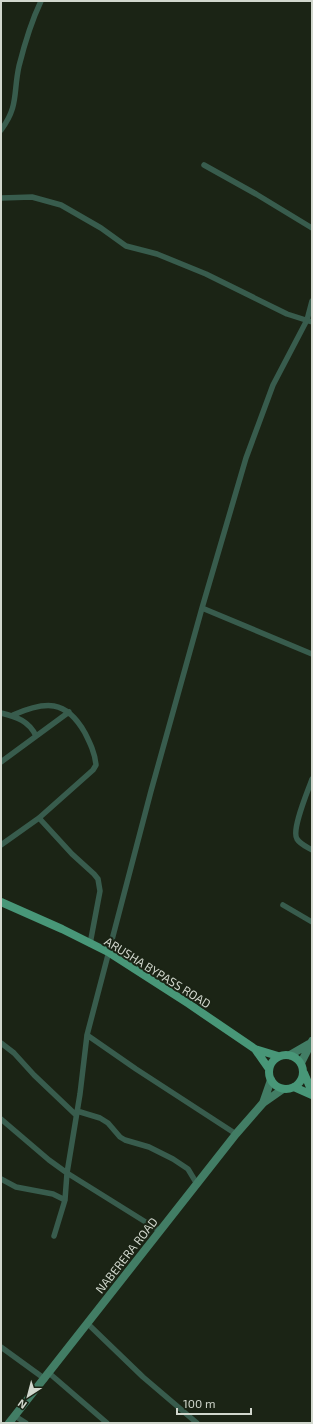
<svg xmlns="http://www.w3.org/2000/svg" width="313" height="1424" viewBox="0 0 313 1424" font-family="'Exo 2',sans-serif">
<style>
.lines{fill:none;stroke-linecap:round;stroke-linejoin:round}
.street{stroke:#385c4d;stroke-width:5.5}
.secondary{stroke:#427d65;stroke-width:8}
.primary{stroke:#489778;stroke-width:8}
.labels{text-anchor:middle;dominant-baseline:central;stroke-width:4;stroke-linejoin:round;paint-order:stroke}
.street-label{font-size:12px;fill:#d1d7cd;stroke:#1b2415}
</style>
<rect width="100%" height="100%" fill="#1b2415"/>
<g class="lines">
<!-- street -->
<path class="street" d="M1,130c18,-24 12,-37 18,-64 5,-20 13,-46 22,-65
M204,165l52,29 56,34
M1,198l31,-1 29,8 40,23 25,18 31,8 49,20 81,40 25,8
M202,608l110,46
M1,713c16,4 28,8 35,23
M1,762l68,-50
M312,779c-4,12 -21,51 -15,60 3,5 10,8 15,11
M39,818l33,36 22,20 4,5 2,12 -10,53
M1,845l38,-27 54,-48 3,-5c-1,-12 -6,-22 -11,-32 -19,-34 -40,-32 -72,-18
M283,905l29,17
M87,1035l49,34 100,65
M1,1043l13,10 20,22 42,40
M77,1111l23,7 8,5 12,14 5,3 24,7 24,12 15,10 9,15
M1,1119l48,41 18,13 93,58
M1,1179l15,8 37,7 12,6
M54,1236l11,-36 2,-27 13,-79 7,-59 64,-244 51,-183 44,-150 27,-73 34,-65 5,-19
M88,1324l55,53 54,46
M1,1347l44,32
M49,1373l58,50
M15,1416l11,7"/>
<!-- secondary -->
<path class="secondary" d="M290,1055l19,-11
M301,1063l11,-22
M263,1103l8,-23
M9,1423l227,-289 27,-31 20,-14"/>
<!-- primary -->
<path class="primary" d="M1,902l61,27 46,23 81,52 66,45 23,7
M255,1049l14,20
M269 1072a17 17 0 1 1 34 0a17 17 0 1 1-34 0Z
M304,1073l8,19
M294,1087l18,8"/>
</g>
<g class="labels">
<!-- street labels -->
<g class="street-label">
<text transform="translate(158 972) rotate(32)">ARUSHA BYPASS ROAD</text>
<text transform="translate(126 1255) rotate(-52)">NABERERA ROAD</text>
</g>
</g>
<!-- border -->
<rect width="313" height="1424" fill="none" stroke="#d1d7cd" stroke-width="4"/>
<!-- north arrow -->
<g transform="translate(28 1396) rotate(216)" stroke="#1b2415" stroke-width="3" paint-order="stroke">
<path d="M0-3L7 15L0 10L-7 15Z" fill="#d1d7cd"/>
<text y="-6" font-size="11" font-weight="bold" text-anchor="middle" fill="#d1d7cd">N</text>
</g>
<!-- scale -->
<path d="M177 1408v6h74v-6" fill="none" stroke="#d1d7cd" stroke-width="2"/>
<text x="183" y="1408" font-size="12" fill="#d1d7cd" stroke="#1b2415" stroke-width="3" paint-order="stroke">100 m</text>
</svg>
